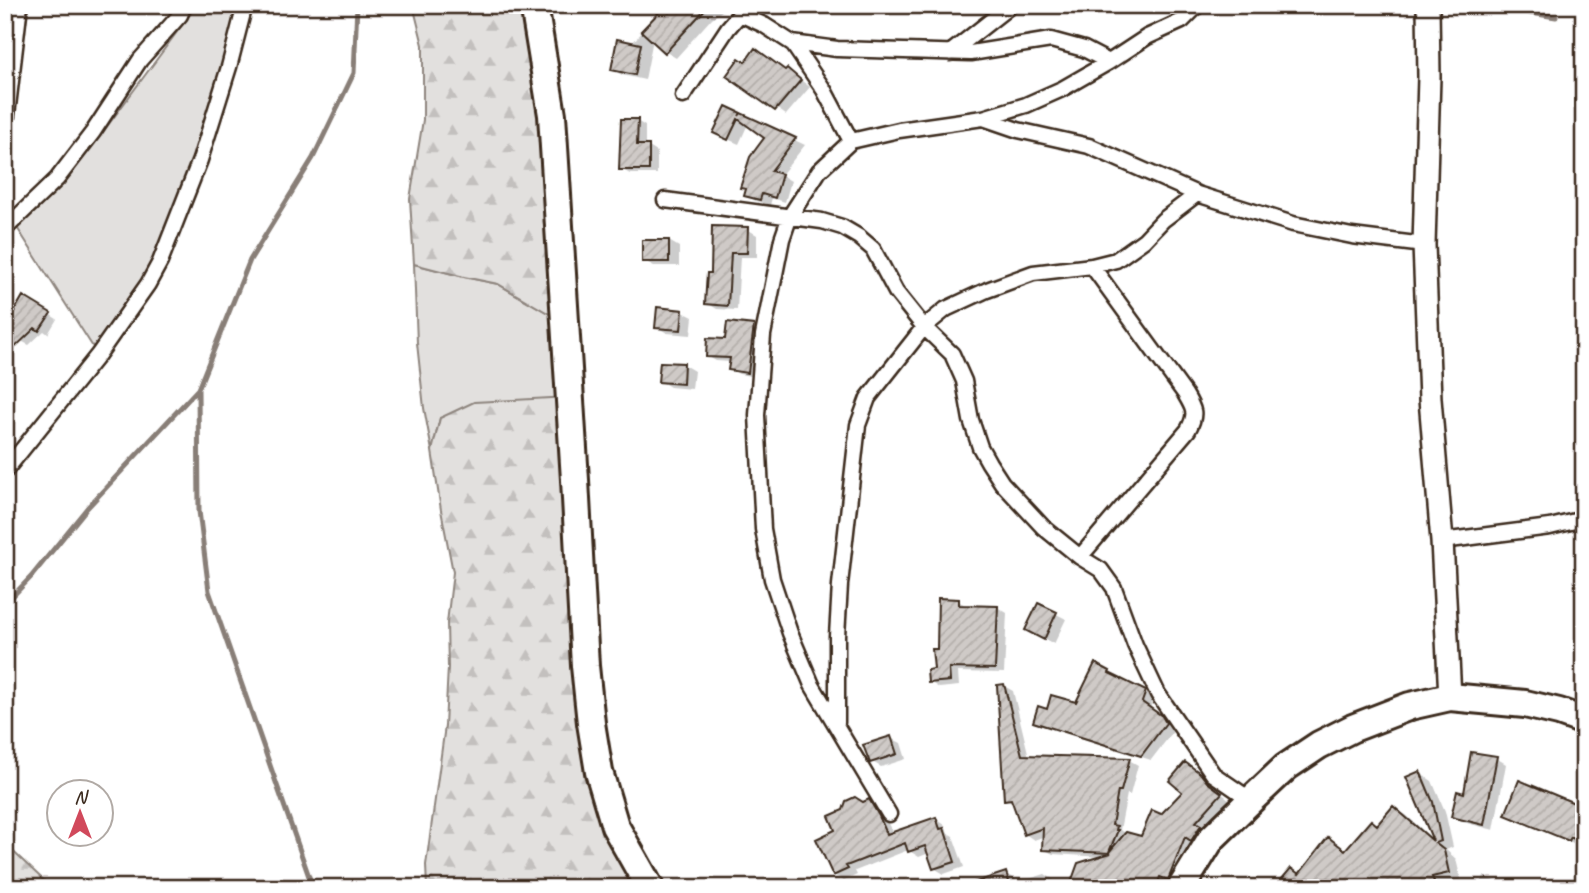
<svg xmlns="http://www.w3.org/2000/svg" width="1589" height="893" viewBox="0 0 1589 893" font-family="Caveat,sans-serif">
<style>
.green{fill:#e2e0de;stroke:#8e857e;stroke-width:2}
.forest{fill:url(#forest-firs);stroke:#8e857e;stroke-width:2}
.shadow{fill:#0003}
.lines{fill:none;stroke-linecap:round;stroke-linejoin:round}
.stream{stroke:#887e77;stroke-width:5}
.building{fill:url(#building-hatch);stroke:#3b2a1e;stroke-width:2}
.street-casing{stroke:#3b2a1e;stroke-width:19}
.secondary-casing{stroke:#3b2a1e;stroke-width:26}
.highway-casing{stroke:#3b2a1e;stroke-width:32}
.street{stroke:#fff;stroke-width:14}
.secondary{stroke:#fff;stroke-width:21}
.highway{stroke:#fff;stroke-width:26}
</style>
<defs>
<pattern id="forest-firs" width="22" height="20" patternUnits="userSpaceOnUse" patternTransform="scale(1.75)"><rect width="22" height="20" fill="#e2e0de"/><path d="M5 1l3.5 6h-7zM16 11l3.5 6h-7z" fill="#c3c0be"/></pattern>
<pattern id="building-hatch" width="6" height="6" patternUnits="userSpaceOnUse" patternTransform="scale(1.75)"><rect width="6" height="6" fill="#cfcac7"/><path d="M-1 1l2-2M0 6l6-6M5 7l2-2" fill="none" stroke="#b3aeaa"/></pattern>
</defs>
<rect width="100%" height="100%" fill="#fff"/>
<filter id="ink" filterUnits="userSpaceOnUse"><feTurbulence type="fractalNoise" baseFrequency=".0143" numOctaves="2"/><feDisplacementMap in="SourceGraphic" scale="14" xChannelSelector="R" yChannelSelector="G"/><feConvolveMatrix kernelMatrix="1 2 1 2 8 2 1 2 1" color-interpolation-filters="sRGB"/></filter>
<g filter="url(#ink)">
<!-- green -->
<path class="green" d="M197,5h48l-85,257 -62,93 -82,-129 44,-42 40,-48z
M414,264l50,13 34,7 67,39 4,74 -129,21 -8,33 -8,-43 -7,-65z"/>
<!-- forest -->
<path class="forest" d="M413,5h121l31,318 -67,-39 -34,-7 -50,-13 -4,-65 13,-79v-75z
M569,397l22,326 59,165h-223l-1,-23 19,-139 3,-59 -1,-44 6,-51 -12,-62 -9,-59 8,-33 34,-16z
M5,844l47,44h-47z"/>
<!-- shadow -->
<path class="shadow" d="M678,5h44l3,4 -13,9 -36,40 -10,-6 -13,-13 -8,41 -23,-5 -10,-6 2,-7 50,-53 6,4z
M746,64l41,6 23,17 -24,28 -58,-40z
M726,108l79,37 -24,30 10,6 -6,21 -13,-4 -2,7 -14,-4 -10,-6 20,-58 -18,-13 -9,20 -14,-6z
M637,121l8,5v21h4l8,5v22h-27l-9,-5z
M747,229l10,6v22h-17l-3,53 -20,-1 -10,-6 5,-28z
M669,241l10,6v19h-25l-10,-5z
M23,298l34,21 -9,15 -4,-3 -15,14 -8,-4 -8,-25z
M683,312l10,5 -2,18 -24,-2 -10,-6z
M753,326l9,6 -6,45 -17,-3 -9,-5 1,-7 -15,-1 -9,-5 19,-16z
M684,365l10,6 -2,18 -22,-2 -10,-6z
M958,601l11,6h28l10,6 -3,60 -46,-1 1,14 -20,2 -9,-6 5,-12 4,-20z
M1039,605l27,14 -12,25 -17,-9z
M1096,666l58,32 -4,10 21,16 4,5 -24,31 -107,-34 -9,-5 13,-10 29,-7z
M1004,686l9,5 16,66 100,3 9,5 -8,30 -3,-1 -7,36 6,3 16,5 43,-46 10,-23 14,11 7,9 14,11 -27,28 -26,56 -8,-4 -2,8h-96l32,-31 -50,-3 -10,-5 2,-13 -11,4 -9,-6 -11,-31 -8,-4z
M891,738l10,5 5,16 -25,8 -10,-6z
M1496,758l10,6 -12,66 -31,-8 -10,-6 12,-21z
M1420,773l12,8 13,30 8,36 -7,3 10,9 5,21 -18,4 2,4h-157l2,-3 2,-15 9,5 28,-36 17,12 32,-25 16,-18 12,7 29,26z
M869,801l10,6 14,26 43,-14 9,6 3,8 5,3 11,31 -20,7 -10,-6 -5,-15 -10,4 -11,-7 -53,21 2,4 -13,6 -10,-6 3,-44 26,-27z
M1584,810l-2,33 -1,3 -63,-25 -11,-7z
M1006,874l9,5 1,4 29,-9 9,6 2,8h-78z
M1484,876l25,12h-30z
M904,879l10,5 1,4h-37z"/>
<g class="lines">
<!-- stream -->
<path class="stream" d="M1212,5l70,4 22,-4
M1479,5l77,12
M5,604l26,-27 56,-69 111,-119
M313,888l-104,-297 -10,-80 -1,-122 52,-129 63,-102 41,-85 3,-68"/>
</g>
<!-- building -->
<path class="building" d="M675,5h34l-44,48 -24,-22 23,-24 5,5z
M617,39l24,5 -6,31 -24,-5z
M755,48l30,22 2,-2 14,12 -26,31 -49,-35 13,-18 6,4z
M726,106l15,7 -2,3 2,-3 55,25 -25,33 11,3 -7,24 -13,-4 -2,6 -16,-4 2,-7 -6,-1 10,-31 14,-19 -26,-19 -10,21 -15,-7z
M621,119h17l-1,26h12v25h-30z
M712,226l36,1 -1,26h-16l-3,53 -23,-2 2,-31h4z
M642,240h27v22h-27z
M23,296l28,17 -12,18 -4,-3 -30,29v-36l7,-6z
M657,307l26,3 -2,20 -26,-2z
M727,322l27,3 -6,48 -20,-3 2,-12 -24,-1 1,-19 18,1z
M660,362l24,1 -1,21 -25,-2z
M938,598l21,1v6l39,1 -3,63 -46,-1 1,13 -22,2 -1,-13 7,-1 -2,-20h5z
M1038,603l19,9 -13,28 -19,-10z
M1095,663l15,8 -1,2 37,18 -4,11 20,14 4,7 -25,33 -108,-34 5,-16 9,3 4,-14 25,7z
M1004,684l18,71 108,3 -9,33h-3l-6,34 5,1 -1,4h2l-9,22 17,-20 15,4 11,-26 9,4 21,-22 -13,-11 16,-19 15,11 7,9 15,11 -26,29 5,3 -10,16 -6,-4 -17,43 -8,-3 -4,11h-87l9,-25 33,-10 -69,-3 1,-22 -19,7 -13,-36 -7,1 -7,-115z
M891,736l6,18 -27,9 -7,-18z
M1471,752l26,4 -13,69 -33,-8 6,-26 7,2z
M1420,771l13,31 8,39 -6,2 9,7 5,23 -17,4 5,11h-149l1,-1 -8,-7 10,-12 8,6 29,-37 17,13 26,-30 6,5 16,-19 40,35 -27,-64z
M1519,780l65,27v39l-13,-9 -2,4 -64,-26z
M855,797l8,5 6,-3 10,17 8,18 49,-17 4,12 4,-1 11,34 -22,7 -8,-23 -17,6 -3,-9 -59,23 2,3 -15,7 -17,-37 19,-9 -6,-14 14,-6 3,-9z
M1006,872l5,16h-44v-3z"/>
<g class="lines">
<!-- street casing -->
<g class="street-casing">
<path id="street" d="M740,14l24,11 28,18 45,6 134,4 80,-13 33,9 25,13
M792,43l32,47 27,51
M950,53l61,-48
M683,96l45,-68 12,-14 2,-7
M983,118l35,12 71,16 108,48 96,30 59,12 72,9
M5,132l15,-127
M665,200l157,21 20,6 17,10 14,12 23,43 28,35 28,27 12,27 7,39 9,27 9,16 13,20 41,44 37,30 21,13 13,18 21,57 23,49 55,80 38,26
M5,229l52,-50 36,-47 47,-72 40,-45 4,-10
M5,471l93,-116 50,-71 12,-22 40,-102 29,-93 16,-62
M1442,541l108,-14 29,-7 5,-3
M1080,557l108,-127c9,-16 6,-21 -3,-36l-93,-128
M837,723v-87l3,-51 18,-160 10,-27 56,-71 22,-18 41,-19 46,-17 59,-7 24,-6 28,-20 19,-20 34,-26
M889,814l-77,-129 -22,-52 -18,-54 -9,-50 -6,-114 6,-80 19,-96 8,-23 29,-45 32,-30 48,-11 84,-12 43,-13 36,-16 47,-27 38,-25 35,-16 16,-16"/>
</g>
<!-- secondary casing -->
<g class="secondary-casing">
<path id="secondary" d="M1428,5l1,72 -5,168 6,154 12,142 8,156"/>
</g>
<!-- highway casing -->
<g class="highway-casing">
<path id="highway" d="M534,5l18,110 23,365 10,186 6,57 8,49 16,54 35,62
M1181,888l30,-49 40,-39 35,-33 33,-22 34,-17 57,-22 40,-9 75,7 34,8 25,9"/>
</g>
<!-- street -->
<use href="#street" class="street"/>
<!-- secondary -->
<use href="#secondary" class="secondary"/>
<!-- highway -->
<use href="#highway" class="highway"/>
</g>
</g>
<!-- margin -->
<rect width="1589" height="893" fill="none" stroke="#fff" stroke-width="28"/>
<rect x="14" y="14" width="1561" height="865" fill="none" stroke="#3b2a1e" stroke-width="2.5" filter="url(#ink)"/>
<!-- north arrow -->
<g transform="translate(80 813)"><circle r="33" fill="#ffffff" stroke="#b1aaa5" stroke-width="2"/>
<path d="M0-5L12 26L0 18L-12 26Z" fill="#d1495b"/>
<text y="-10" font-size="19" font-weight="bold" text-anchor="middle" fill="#3b2a1e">N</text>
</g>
</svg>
